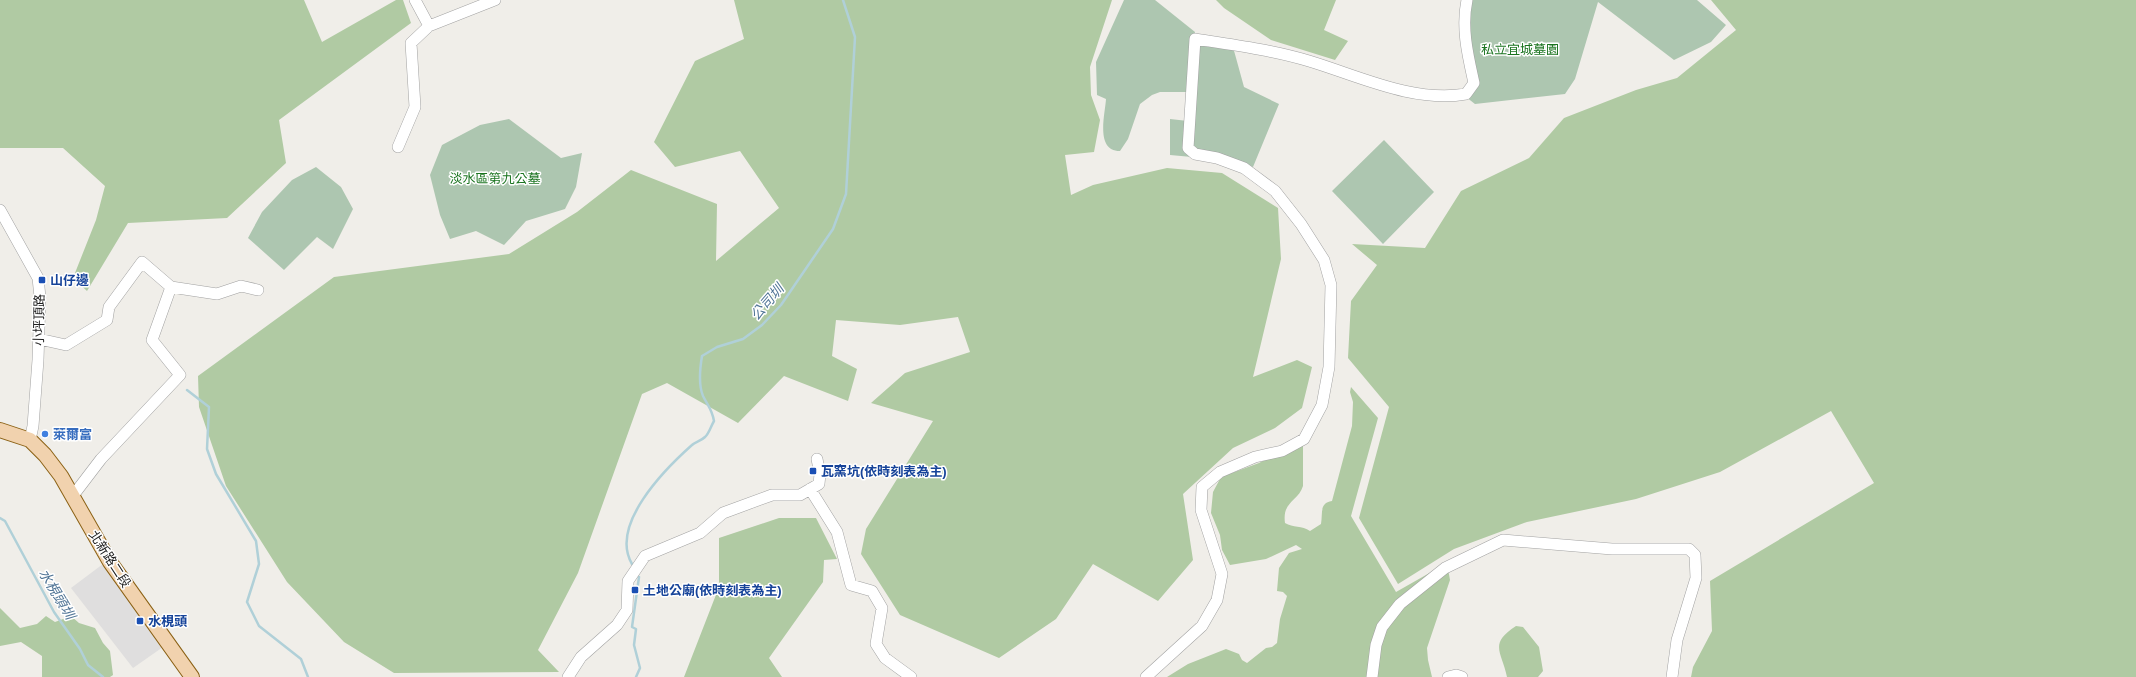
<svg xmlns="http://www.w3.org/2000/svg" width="2136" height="677" viewBox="0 0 2136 677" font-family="Helvetica,'Noto Sans TC',sans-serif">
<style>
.residential{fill:#dfdede}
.forest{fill:#b0caa3}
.cemetery{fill:#adc6b0}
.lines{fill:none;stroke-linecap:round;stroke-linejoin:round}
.stream{stroke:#b0d0d8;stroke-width:2.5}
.minor-casing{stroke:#a2a2a2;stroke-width:12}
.major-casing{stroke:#8b6114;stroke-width:16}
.minor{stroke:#fff;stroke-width:11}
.major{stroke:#f1d2ae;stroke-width:14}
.transit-dot{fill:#1a4fb4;stroke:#fff;stroke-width:1.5}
.shop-dot{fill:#3f7fe0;stroke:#fff;stroke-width:1.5}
.labels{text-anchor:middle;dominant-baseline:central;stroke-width:3;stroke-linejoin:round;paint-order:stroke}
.park-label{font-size:13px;fill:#1b7420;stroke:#fff}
.transit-label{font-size:13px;font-weight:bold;fill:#164399;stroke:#fff;text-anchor:start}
.street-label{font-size:13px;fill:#212121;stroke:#fff}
.shop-label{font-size:13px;font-weight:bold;fill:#366cbe;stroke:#fff;text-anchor:start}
.water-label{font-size:14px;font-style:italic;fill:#527697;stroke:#fff}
</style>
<rect width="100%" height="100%" fill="#f0eee9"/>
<!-- residential -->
<path class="residential" d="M103,564l60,83 -30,21 -62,-80z"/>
<!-- forest -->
<path class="forest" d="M0,0h304l18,42 74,-42h7l8,23 -132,97 7,43 -59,55 -99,5 -41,68 -14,-13 23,-58 9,-34 -42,-38h-63z
M734,0h378l-22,67 1,28 9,25 -6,32 -29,3 6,40 22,-10 74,-17 55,5 56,35 3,51 -28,118 44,-17 15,7 -10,41 -27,20 -42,20 -50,46 10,66 -35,41 -65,-37 -37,55 -57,39 -99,-43 -39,-61 5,-25 67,-108 -62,-18 34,-30 65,-21 -12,-35 -58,8 -64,-5 -4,36 25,13 -9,32 -64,-25 -46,47 -71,-40 -25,11 -64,179 -40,77 21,22 -165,1 -50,-31 -57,-60 -61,-96 -27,-79 -1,-31 136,-99 175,-23 68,-42 54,-42 86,34 -1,57 63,-53 -39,-57 -65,16 -21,-25 41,-81 49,-22z
M1216,0h120l-12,30 24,11 -13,19 -64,-20 -47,-32z
M1711,0h425v677h-445l2,-10 19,-36 -2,-50 164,-98 -43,-72 -111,61 -84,27 -109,23 -73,27 -56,35 -39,-66 30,-111 -41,-49 3,-57 26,-36 -25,-21 73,4 36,-57 68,-33 35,-40 72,-28 41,-12 59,-48z
M1351,387l27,31 -27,98 45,76 51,-29 3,17 -23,68 1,12 4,17h-265l21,-13 38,-15 13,5 3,6 5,3 19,-15 6,-1 5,-4 3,-24 7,-23 -4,-4 -6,-1 2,-23 10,-15 13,-4 -6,-4 -30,14 -36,6 -8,-15 -2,-15 -9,-22 2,-21 8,-15 38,-14 41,-22 3,5v40c-5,16 -21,15 -18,37 8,5 17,2 25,8l11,-7c2,-11 -2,-21 11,-23l20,-75 1,-24 -3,-10z
M779,518h37l21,41 -13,1 -1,22 -54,76 13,19h-98l35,-90v-49z
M0,608l20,20 17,-4 9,-8 9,6 16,-6 8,7 16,5 8,15 7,8 3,24 -3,2h-68v-21l-21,-14 -21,4z
M1516,626l7,1 16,20 4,24 -5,6h-31c-5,-25 -19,-33 9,-51z"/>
<!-- cemetery -->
<path class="cemetery" d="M1124,0h31l40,32 -8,60h-27l-8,3 -12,9 -12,35 -8,12c-25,0 -15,-36 -14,-52l-9,-4 -1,-33z
M1470,0h227l29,25 -15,17 -37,18 -76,-58 -23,77 -10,15 -90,10 -9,-7 8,-9 -5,-41z
M1197,41l36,6 11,40 35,17 -26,63 -62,-18z
M509,119l52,39 21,-5 -6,34 -11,22 -39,12 -22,24 -28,-14 -26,8 -10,-24 -10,-40 12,-30 38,-20z
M1170,119l18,2 4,36 -22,-2z
M1384,140l50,52 -51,52 -51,-53z
M316,167l25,20 12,22 -20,40 -16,-12 -33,33 -36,-32 14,-26 30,-32z"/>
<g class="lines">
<!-- stream -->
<path class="stream" d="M187,390l22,17 -2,42 9,25 40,67 3,23 -12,38 12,24 42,33 7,18
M0,518l5,3 49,91 26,37 8,16 15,12
M632,564c-23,-39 33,-95 60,-119 3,-3 9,-4 13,-8 4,-3 6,-11 9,-16 -2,-12 -6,-15 -11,-25 -5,-12 -3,-28 -1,-40l15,-9 26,-8 19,-14 19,-20 52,-76 13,-35 9,-157 -12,-37
M636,677l4,-9 -6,-23 2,-16 -4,-2 7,-50"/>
<!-- minor casing -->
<g class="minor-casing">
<path id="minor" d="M429,26l66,-26
M398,147l17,-40 -4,-64 18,-17 -14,-26
M0,210l38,68 2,19 -2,63 -5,66 -3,14
M39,339l27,6 41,-25 2,-13 33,-45 29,25 46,7 24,-8 17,4
M810,489l27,43 14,53 21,6 10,17 -6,36 9,14 26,19
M72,497l29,-38 79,-84 -28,-35 19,-53
M568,677l13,-20 36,-32 10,-15 1,-29 17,-25 55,-23 23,-20 49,-18h28l19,-11 1,-10 -3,-15
M1146,677l56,-51 15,-26 5,-26 -21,-64 1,-23 18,-15 35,-15 27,-6 22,-12 18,-34 7,-38 2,-82 -7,-25 -23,-36 -26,-33 -31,-23 -27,-10 -22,-4 -7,-6 7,-109c39,6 77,11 114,22 50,15 104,42 157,33l8,-11c-6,-27 -13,-55 -7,-83
M1372,677l4,-32 6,-18 18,-23 45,-36 58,-28 109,9h77l6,6 1,23 -19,62 -5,37
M1448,677l8,-2 6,2"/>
</g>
<!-- major casing -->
<g class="major-casing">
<path id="major" d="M0,430l30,10 15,15 16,21 49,86 82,115"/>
</g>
<!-- minor -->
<use href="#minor" class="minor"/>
<!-- major -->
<use href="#major" class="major"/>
</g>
<!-- markers -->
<g class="transit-dot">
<rect x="38" y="276" width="8" height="8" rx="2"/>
<rect x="809" y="467" width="8" height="8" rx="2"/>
<rect x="631" y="586" width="8" height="8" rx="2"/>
<rect x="136" y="617" width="8" height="8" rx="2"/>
</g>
<circle class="shop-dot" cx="45" cy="434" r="4"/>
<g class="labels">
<!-- park labels -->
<g class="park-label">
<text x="1520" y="49">私立宜城墓園</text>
<text x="495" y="178">淡水區第九公墓</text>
</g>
<!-- transit labels -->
<g class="transit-label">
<text x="50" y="280">山仔邊</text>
<text x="821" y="471">瓦窯坑(依時刻表為主)</text>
<text x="643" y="590">土地公廟(依時刻表為主)</text>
<text x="148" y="621">水梘頭</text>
</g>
<!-- street labels -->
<g class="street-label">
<text transform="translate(39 320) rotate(-89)">小坪頂路</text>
<text transform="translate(110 559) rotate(57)">北新路二段</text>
</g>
<!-- shop labels -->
<g class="shop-label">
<text x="53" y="434">萊爾富</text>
</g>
<!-- water labels -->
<g class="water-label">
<text transform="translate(767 302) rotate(-49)">公司圳</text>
<text transform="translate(57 594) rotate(59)">水梘頭圳</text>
</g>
</g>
</svg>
